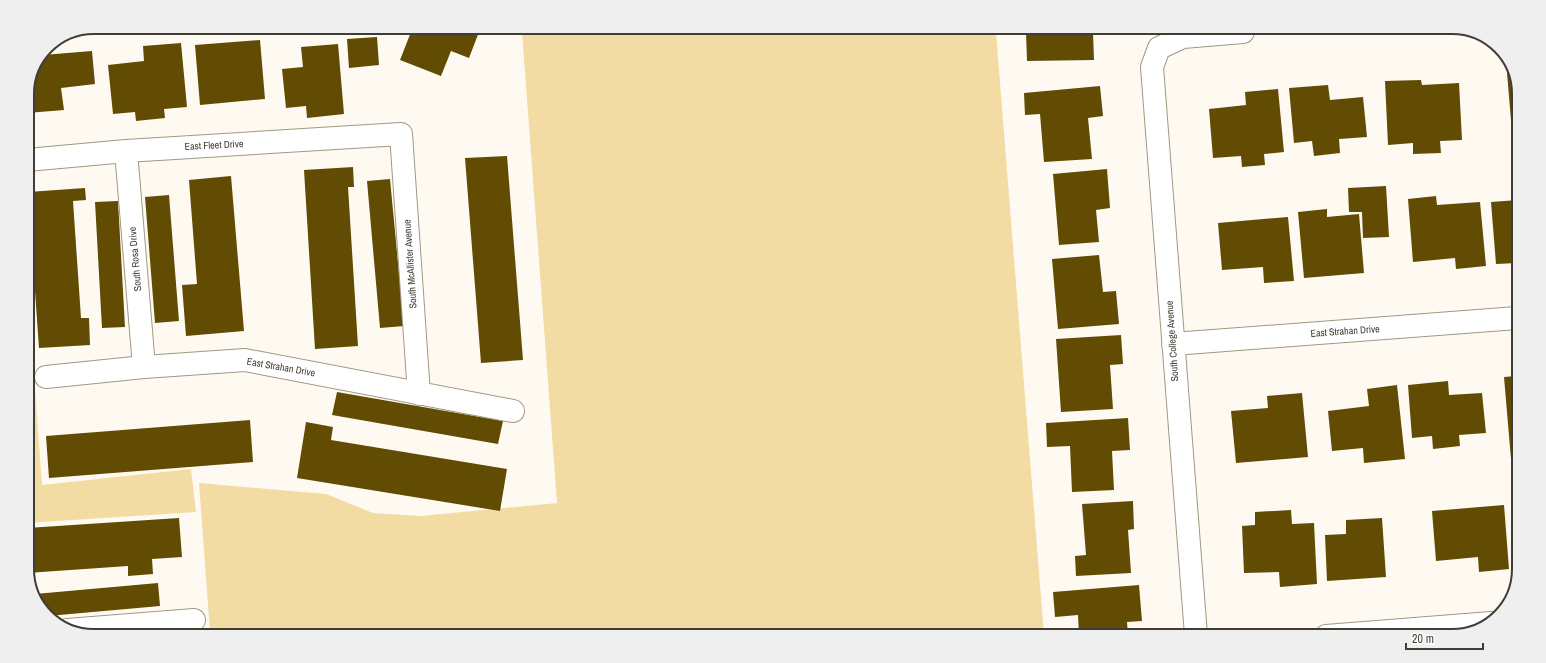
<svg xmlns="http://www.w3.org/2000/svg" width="1546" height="663" viewBox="0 0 1546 663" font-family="'Archivo Narrow',sans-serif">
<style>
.green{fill:#f3dca4}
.building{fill:#624b02}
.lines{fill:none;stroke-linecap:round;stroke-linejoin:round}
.minor-casing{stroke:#a19883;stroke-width:24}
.minor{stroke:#fff;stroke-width:22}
.labels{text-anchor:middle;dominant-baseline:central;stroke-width:4;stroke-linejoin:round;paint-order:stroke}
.street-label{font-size:10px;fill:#403d34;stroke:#fff}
.rim{fill:none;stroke:#403d34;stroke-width:2}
</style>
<rect width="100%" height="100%" fill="#fefaf1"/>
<!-- green -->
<path class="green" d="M522,32h474l48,603 -834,-3 -11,-149 127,11 47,19 47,3 137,-13z
M27,279l15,206 149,-16 5,43 -169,11z"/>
<!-- building -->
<path class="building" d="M411,32h68l-10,26 -18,-7 -10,25 -41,-16z
M1026,32h67l1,28 -67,1z
M377,37l2,28 -30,3 -2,-29z
M260,40l5,59 -65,6 -5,-60z
M181,43l6,64 -23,2 1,9 -29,3 -1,-9 -22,2 -5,-49 36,-4 -1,-15z
M338,44l6,70 -37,4 -1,-12 -20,2 -4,-39 21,-2 -2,-20z
M92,51l3,33 -34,4 3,22 -37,3v-24l16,-34z
M1507,73h6l6,16 -1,43h-6z
M1421,80l1,5 37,-2 3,57 -22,1 1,12 -28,1v-11l-25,2 -3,-64z
M1328,85l2,15 33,-3 4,40 -28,2 1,14 -26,3 -2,-15 -18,2 -5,-55z
M1100,86l3,30 -15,2 4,41 -48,3 -4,-48 -15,1 -1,-22z
M1278,89l6,63 -20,2 1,11 -23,2 -1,-11 -28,2 -4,-49 37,-4 -1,-13z
M507,156l16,204 -42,3 -16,-205z
M353,167l1,20h-6l10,159 -43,3 -11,-179z
M1107,169l3,39 -14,2 3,32 -40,3 -6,-71z
M231,176l13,155 -58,5 -4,-51 15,-1 -8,-104z
M390,179l14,147 -24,2 -13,-147z
M1386,186l3,51 -26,1 -1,-26h-13l-1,-24z
M85,188l1,12 -13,1 8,117h8l1,27 -51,3 -11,-156z
M169,195l10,126 -24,2 -10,-126z
M1436,196l1,9 43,-3 6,64 -30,3 -1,-11 -42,4 -5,-63z
M1518,200l-1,63 -21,1 -5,-62z
M118,201l7,126 -23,1 -7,-126z
M1327,209v8l32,-3 5,59 -60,5 -6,-66z
M1288,217l6,64 -30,2 -1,-16 -41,3 -4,-47z
M1099,255l4,37 13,-1 3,33 -61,5 -6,-70z
M1121,335l2,29 -13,1 3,44 -52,3 -5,-73z
M1516,376l-1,82 -4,1 -7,-82z
M1448,381l1,14 33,-2 4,40 -27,2 1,11 -27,3 -1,-13 -20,2 -4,-53z
M1397,385l8,74 -41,4 -1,-15 -31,3 -4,-40 41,-5 -2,-17z
M337,392l166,29 -5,23 -166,-29z
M1302,393l6,64 -72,6 -5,-52 37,-3 -1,-12z
M1128,418l2,32 -18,1 2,39 -42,2 -2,-46 -23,1 -1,-24z
M250,420l3,42 -204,16 -3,-42z
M306,422l27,5 -2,13 176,29 -7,42 -203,-33z
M1133,501l1,28 -6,1 3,43 -55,3 -1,-20 11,-1 -4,-51z
M1504,505l5,64 -30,3 -1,-15 -42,4 -4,-50z
M1291,510l1,14 22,-1 3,61 -37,3 -1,-15 -35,1 -2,-47 13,-1v-13z
M179,518l3,39 -30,2 1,15 -25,2v-10l-101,7v-45z
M1382,518l4,59 -59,4 -2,-46 21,-1v-14z
M158,583l2,23 -112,10 -7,-6 -6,-16z
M1139,585l3,36 -15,1 1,13h-49l-1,-20 -23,2 -2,-25z"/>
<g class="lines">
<!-- minor casing -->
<g class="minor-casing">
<path id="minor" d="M126,151l18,216
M27,160l99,-9 275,-17 18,260
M1173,344l344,-26
M46,377l98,-10 101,-7 268,51
M67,630l127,-10
M1196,635l-44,-568 7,-19 24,-11 60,-5
M1326,636l165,-13"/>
</g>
<!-- minor -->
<use href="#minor" class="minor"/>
</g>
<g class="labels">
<!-- street labels -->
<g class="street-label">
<text transform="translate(214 145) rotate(-3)">East Fleet Drive</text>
<text transform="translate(135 259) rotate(-95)">South Rosa Drive</text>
<text transform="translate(410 264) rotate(-94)">South McAllister Avenue</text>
<text transform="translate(1345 331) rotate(-4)">East Strahan Drive</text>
<text transform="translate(1172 341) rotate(-94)">South College Avenue</text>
<text transform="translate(281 367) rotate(10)">East Strahan Drive</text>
</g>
</g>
<!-- crop -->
<path d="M0 0H1546V663H0ZM94 34H1452A60 60 0 0 1 1512 94V569A60 60 0 0 1 1452 629H94A60 60 0 0 1 34 569V94A60 60 0 0 1 94 34Z" fill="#f0efef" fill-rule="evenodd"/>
<path class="rim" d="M94 34H1452A60 60 0 0 1 1512 94V569A60 60 0 0 1 1452 629H94A60 60 0 0 1 34 569V94A60 60 0 0 1 94 34Z"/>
<!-- scale -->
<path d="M1406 643v6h77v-6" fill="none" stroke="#403d34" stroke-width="2"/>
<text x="1412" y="643" font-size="12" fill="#403d34" stroke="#ffffff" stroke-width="3" paint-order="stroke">20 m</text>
</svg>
